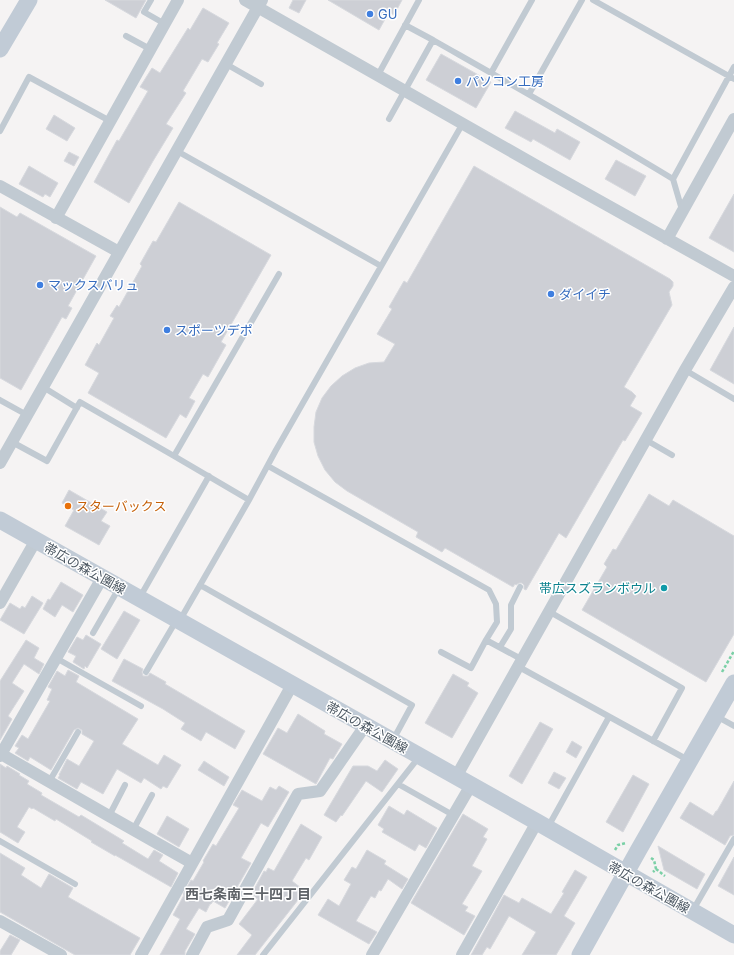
<svg xmlns="http://www.w3.org/2000/svg" width="734" height="955" viewBox="0 0 734 955" font-family="Inter,'Noto Sans JP',sans-serif">
<style>
.building{fill:#cdcfd5;stroke:#d7d9de}
.lines{fill:none;stroke-linecap:round;stroke-linejoin:round}
.path{stroke:#7ad0a6;stroke-width:2.5;stroke-dasharray:3 2;stroke-linecap:butt}
.lane{stroke:#c1cad2;stroke-width:6}
.street{stroke:#c1cad2;stroke-width:12}
.secondary{stroke:#c1cbd6;stroke-width:17}
.shop-dot{fill:#3f7fe0;stroke:#fff;stroke-width:1.5}
.food-dot{fill:#e8710a;stroke:#fff;stroke-width:1.5}
.culture-dot{fill:#0f9aa8;stroke:#fff;stroke-width:1.5}
.labels{text-anchor:middle;dominant-baseline:central;stroke-width:3;stroke-linejoin:round;paint-order:stroke}
.shop-label{font-size:13px;fill:#366cbe;stroke:#fff;text-anchor:start}
.food-label{font-size:13px;fill:#c56008;stroke:#fff;text-anchor:start}
.street-label{font-size:13px;fill:#4a5661;stroke:#fff}
.culture-label{font-size:13px;fill:#0d838f;stroke:#fff;text-anchor:end}
.neighbourhood-label{font-size:14px;font-weight:bold;fill:#5f6368;stroke:#fff}
</style>
<rect width="100%" height="100%" fill="#f5f3f3"/>
<!-- building -->
<path class="building" d="M105,0h41l-10,18z
M293,0h13l-7,13 -10,-5z
M328,0h74l-8,15 -5,-3 -10,18z
M203,8l26,15 -12,20 2,1 -11,18 -6,-3 -19,32 3,2 -20,31 7,4 -20,33 -24,42 -35,-21 23,-42 2,1 29,-50 -8,-4 12,-19 8,5 28,-45 2,2z
M441,54l50,28 -15,26 -50,-28z
M515,111l40,22 2,-4 23,13 -10,18 -37,-21 -2,3 -26,-14z
M54,115l21,13 -8,13 -21,-12z
M69,152l10,5 -5,9 -10,-5z
M616,160l30,16 -11,20 -30,-17z
M29,166l29,17 -8,14 -5,-3 -2,3 -24,-13z
M474,166l196,113 3,3v4l-4,6 3,13 -48,82 8,5 4,4 -6,10 12,7 -17,28 -2,-1 -57,98 -7,-5 -33,57 -2,-1v-4l-2,-2h-3l-3,2 -1,-1 -2,3 -68,-39 -3,4 -26,-15 2,-5 -71,-41 -12,-9 -10,-12 -7,-14 -4,-14v-15l2,-15 6,-14 9,-12 11,-10 13,-8 14,-5 15,-1 11,-18 -18,-10 15,-25 -3,-2 15,-26 3,2z
M734,194v58l-25,-14z
M179,202l92,53 -50,87 5,3 -18,32 -5,-3 -14,24 6,3 -9,17 -6,-4 -14,24 -78,-45 11,-20 -14,-8 12,-22 2,2 15,-27 -4,-2 7,-11 2,2 23,-41 -2,-2 13,-23 3,1z
M0,207l17,10 3,-4 76,43 -28,50 4,2 -6,11 -4,-2 -41,73 -21,-12z
M734,327v57l-24,-14z
M69,490l38,22 -6,9 9,5 -11,19 -34,-19 9,-16 -12,-7z
M649,494l20,12 4,-6 61,36v98l-28,48 -124,-72 25,-43 -3,-3 9,-15 3,1z
M61,582l22,13 -10,17 -11,-7 -7,12 -12,-8 5,-10 2,1z
M32,596l11,7 -19,31 -24,-14 10,-17 10,6 2,-3 3,2z
M124,611l16,9 -23,39 -16,-10z
M86,635l15,9 -14,24 -2,-2 -1,3 -11,-7 3,-6 -8,-4 9,-15 6,3z
M26,640l13,8 -5,10 10,6 -5,10 -15,-10 -12,19 12,8 -16,25 4,3 -12,21v-59z
M124,659l19,10 -1,3 1,4h5l2,-3 16,9 -1,2 80,47 -10,18 -29,-17 -5,9 -20,-12 4,-6 -22,-14 -51,-28z
M68,670l11,6 -3,6 62,37 -16,25 36,21 6,-10 17,10 -14,23 -4,-2 -2,3 -17,-11 -3,5 -24,-14 -14,25 -22,-12 -4,7 -19,-11 2,-3h-1l8,-16 12,7 15,-25 -12,-7v-4l-4,-2 -4,2 -23,40 -21,-13 -2,4 -13,-8 4,-5 -4,-2 7,-11 6,4 22,-38 -3,-1 5,-11 -4,-2 9,-16 8,5z
M453,674l16,9 -2,3 11,7 -26,45 -27,-15z
M298,714l27,17 -1,3 18,10 -9,15 -3,-1 -14,26 -53,-30 15,-26 9,5z
M540,722l13,7 -31,55 -13,-8z
M572,741l10,6 -6,11 -10,-6z
M385,760l13,9 -16,23 -16,-11 -24,35 -1,-1 -5,7 -12,-7 29,-49h15l9,5z
M204,761l25,16 -5,9 -26,-16z
M0,764l6,4 1,-2 13,8 -1,1 10,6 -2,3 15,9 -1,2 38,22 2,-2 43,26 -2,2 26,16 6,-9 9,5 -4,6 19,12 -7,14 -56,-32v1l-24,-14 1,-1 -36,-22 -1,2 -22,-13 -1,1 -3,-2 -12,20 8,5 -7,11 -18,-11z
M554,772l12,6 -7,11 -11,-6z
M633,775l16,9 -26,48 -17,-10z
M734,781v54l-4,1 -5,9 -45,-27 10,-16 23,14 3,-5h1z
M279,786l10,6 -21,35 -7,-4 -20,35 10,5 -26,45 -12,-7 -2,3h-1l-4,8 -7,-4 -13,21 9,5 -10,17v4h-25l20,-36 -7,-4 11,-20 -1,-1 8,-14 2,1 11,-19 -1,-1 10,-17 3,2 23,-38 -6,-3 9,-15 20,11 8,-14 6,3z
M389,806l15,9 3,-5 30,18 -11,20 -7,-4 -4,7 -33,-19 2,-3 -6,-4z
M463,814l25,15 -5,8 4,2 -15,27 10,5 -20,33 6,3 -3,4 10,5 -11,19 -53,-32z
M167,816l22,13 -10,18 -22,-13z
M301,824l21,13 -13,23 -3,-2 -14,23 13,10 -50,64h-18l15,-20 -13,-11 19,-25 -7,-4 13,-24 2,1 2,-4 6,3z
M658,846l47,28 -8,15 -33,-19z
M367,850l19,11 -2,3 24,15 -6,10 -14,-10 -7,12 -2,-1 -4,8 -4,-2 -15,25 21,11 -8,12 -51,-29 10,-16 11,7 12,-22 -7,-4 8,-13 4,2z
M0,853l25,15 -4,7 20,13 8,-14 24,14 -5,9 72,41 -10,17h-55l-75,-43z
M734,857v38l-16,-9z
M575,870l12,7 -23,39 11,7 -19,32h-34l14,-23 -27,-16 -19,33 -3,-2 -5,8h-11l33,-60 15,8 3,-5 29,16 13,-21 -2,-1z
M10,935l10,5 -9,15h-11v-4z"/>
<g class="lines">
<!-- path -->
<path class="path" d="M722,672l12,-21
M615,850l3,-5 8,-2
M651,858l3,2 2,9 -3,3
M656,869l9,7"/>
<!-- lane -->
<path class="lane" d="M151,0l-7,12 21,12
M593,0l141,79
M405,25l28,15
M126,36l24,13
M226,64l35,20
M491,73l41,-73
M378,75l41,-75
M529,94l53,-94
M389,119l44,-79c81,46 161,91 240,139l9,31
M0,131l29,-54 81,44
M177,151l204,115
M673,179l61,-112
M685,370l49,29
M43,387l34,21
M0,400l27,15
M646,440l26,15
M12,442l35,19 33,-59 94,54
M268,466l221,124 7,14 1,18 -11,18 37,20
M249,500l-75,-44 105,-182
M200,585l212,120 -19,35
M140,597l69,-121
M550,612l132,76 -29,53
M180,620l69,-120 27,-50 187,-327
M93,633l26,-45
M500,647l11,-18v-24l9,-18
M441,652l30,16 15,-28
M56,658l85,48
M519,667l169,93
M146,672l30,-51
M716,716l18,10
M49,782l29,-50
M398,784l55,31
M109,816l16,-31
M548,827l61,-110
M133,830l19,-35
M0,841l75,43
M693,910l41,-71
M263,955l156,-198"/>
<!-- street -->
<path class="street" d="M245,0l292,166 197,110
M0,186l119,66
M56,218l122,-218
M667,239l67,-120
M0,463l262,-463
M0,603l36,-63
M1,754l108,62 83,47
M0,756l102,-178
M456,777l229,-407 49,-83
M0,921l61,34
M141,955l151,-270
M192,955l15,-28 21,-7 70,-126 22,-3 45,-65
M372,955l99,-170
M462,955l75,-133"/>
<!-- secondary -->
<path class="secondary" d="M0,49l29,-49
M0,520l537,302 197,113
M580,955l58,-104 96,-168"/>
</g>
<!-- markers -->
<g class="shop-dot">
<circle cx="370" cy="14" r="4"/>
<circle cx="458" cy="81" r="4"/>
<circle cx="40" cy="285" r="4"/>
<circle cx="551" cy="294" r="4"/>
<circle cx="167" cy="330" r="4"/>
</g>
<circle class="food-dot" cx="68" cy="506" r="4"/>
<circle class="culture-dot" cx="664" cy="588" r="4"/>
<g class="labels">
<!-- shop labels -->
<g class="shop-label">
<text x="378" y="14">GU</text>
<text x="466" y="81">パソコン工房</text>
<text x="48" y="285">マックスバリュ</text>
<text x="559" y="294">ダイイチ</text>
<text x="175" y="330">スポーツデポ</text>
</g>
<!-- food labels -->
<g class="food-label">
<text x="76" y="506">スターバックス</text>
</g>
<!-- street labels -->
<g class="street-label">
<text transform="translate(85 568) rotate(29)">帯広の森公園線</text>
<text transform="translate(367 727) rotate(29)">帯広の森公園線</text>
<text transform="translate(649 887) rotate(29)">帯広の森公園線</text>
</g>
<!-- culture labels -->
<g class="culture-label">
<text x="656" y="588">帯広スズランボウル</text>
</g>
<!-- neighbourhood labels -->
<g class="neighbourhood-label">
<text x="248" y="893">西七条南三十四丁目</text>
</g>
</g>
</svg>
